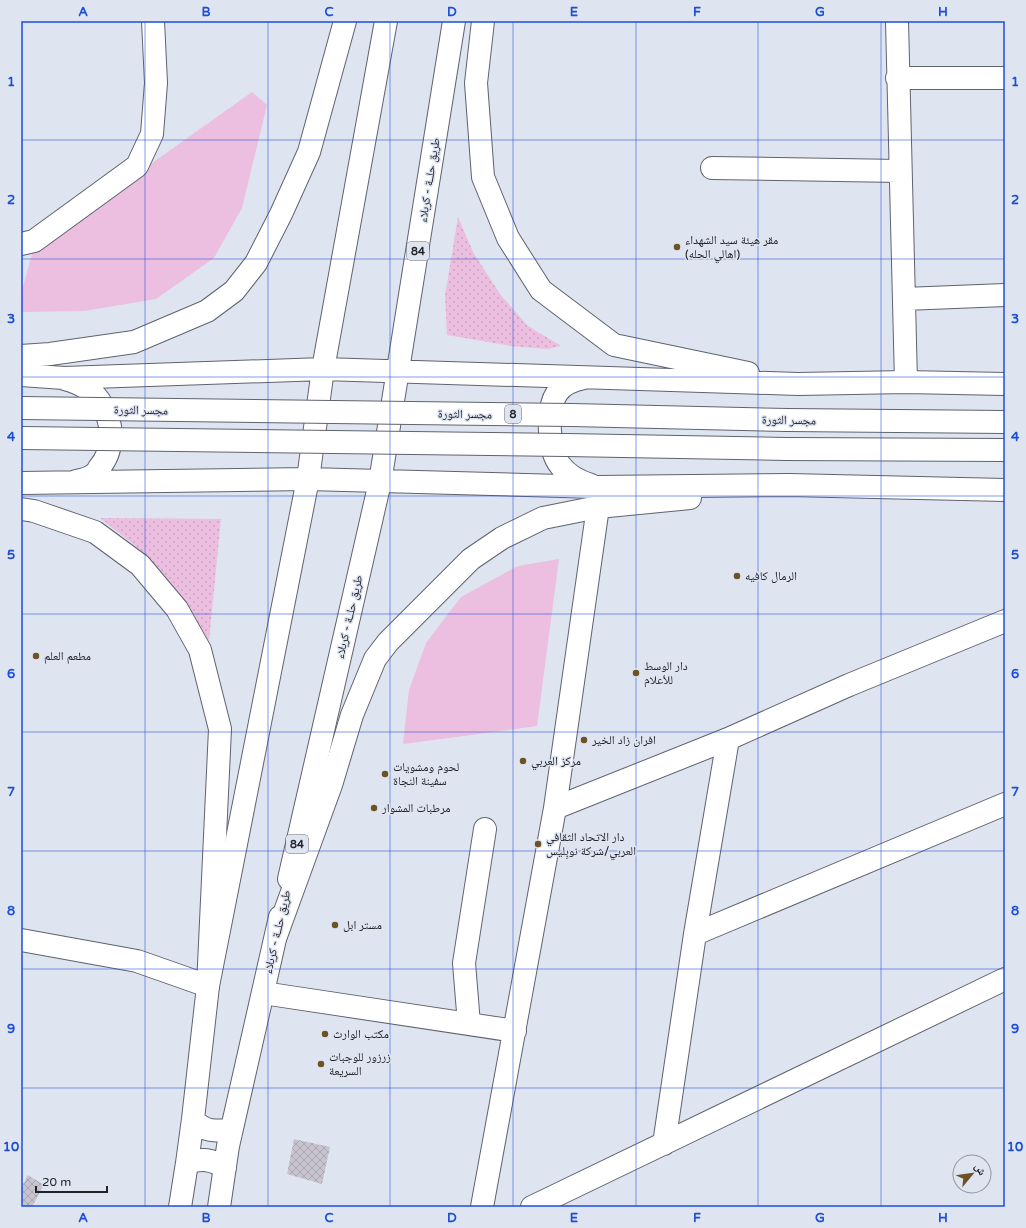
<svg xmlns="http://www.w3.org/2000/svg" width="1026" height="1228" viewBox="0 0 1026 1228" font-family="'Varela Round','Noto Naskh Arabic',sans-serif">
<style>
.park{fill:#ecbedf}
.garden{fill:url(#garden-dots)}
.building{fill:url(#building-cross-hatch)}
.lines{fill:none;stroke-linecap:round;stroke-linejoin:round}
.minor-casing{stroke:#5f636e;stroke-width:24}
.major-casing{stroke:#5f636e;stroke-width:24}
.highway-casing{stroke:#5f636e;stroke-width:24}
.minor{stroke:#fff;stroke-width:22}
.major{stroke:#fff;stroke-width:22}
.highway{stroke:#fff;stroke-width:22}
.highway-bridge-casing{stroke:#5f636e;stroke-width:24;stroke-linecap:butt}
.highway-bridge{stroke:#fff;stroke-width:22}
.grid{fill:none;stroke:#1d4ed8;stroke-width:1;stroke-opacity:0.55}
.poi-dot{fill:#6c5224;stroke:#dfe4f1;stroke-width:1.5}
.labels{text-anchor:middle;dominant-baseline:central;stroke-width:3;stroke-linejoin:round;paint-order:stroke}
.shield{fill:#dfe4f1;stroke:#5a5d64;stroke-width:1}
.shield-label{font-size:11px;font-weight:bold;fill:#212328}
.street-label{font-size:12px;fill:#212328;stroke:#dfe4f1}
.poi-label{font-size:12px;fill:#212328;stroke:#dfe4f1;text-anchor:start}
.neatline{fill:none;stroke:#1d4ed8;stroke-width:1.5}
.grid-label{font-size:13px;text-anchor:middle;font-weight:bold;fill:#1d4ed8}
</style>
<defs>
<pattern id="garden-dots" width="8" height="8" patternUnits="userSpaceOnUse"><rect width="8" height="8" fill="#ecbedf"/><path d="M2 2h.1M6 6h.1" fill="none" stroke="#caa3bf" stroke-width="1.8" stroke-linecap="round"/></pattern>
<pattern id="building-cross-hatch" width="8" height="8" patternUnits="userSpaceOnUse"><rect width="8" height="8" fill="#c7c3cf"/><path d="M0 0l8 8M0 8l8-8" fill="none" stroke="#aba7b2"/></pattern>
</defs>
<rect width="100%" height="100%" fill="#dfe4f1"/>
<!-- park -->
<path class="park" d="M252,92l15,13 -25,103 -28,50 -58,41 -72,12 -63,1v-18l13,-47z
M559,559l-22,167 -134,18 6,-54 17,-47 35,-46 57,-31z"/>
<!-- garden -->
<path class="garden" d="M458,217l15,35 27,42 28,32 33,20 -14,3 -36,-3 -64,-11 -2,-39z
M100,518l121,1 -12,122 -25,-34 -19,-31 -32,-32z"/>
<!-- building -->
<path class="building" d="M294,1139l36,8 -8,37 -35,-10z
M28,1175l16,10 -12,22h-11v-19z"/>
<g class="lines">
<!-- minor casing -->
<g class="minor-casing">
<path id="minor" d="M897,21l9,361
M897,78h108
M712,168l188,3
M21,244l13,-3 103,-75 15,-32 4,-51 -3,-62
M904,299l101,-4
M555,808l173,-69 121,-54 156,-64
M695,934l310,-130
M21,940l116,21 71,25
M263,993l252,38
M469,1024l-5,-61 21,-134
M664,1144l31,-210 33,-195
M482,1207l73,-399 43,-301
M532,1207l473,-228"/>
</g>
<!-- major casing -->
<g class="major-casing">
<path id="major" d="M289,879l91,-397
M193,1119c10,13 24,13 39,10
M187,1163c15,-5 25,-4 38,5
M180,1207l7,-44 6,-44 15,-133 100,-507
M219,1207l9,-61 52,-229"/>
</g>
<!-- highway casing -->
<g class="highway-casing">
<path id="highway" d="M483,21l-7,62 7,94 25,61 33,52 73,55 134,28
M21,356l29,-2 84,-12 73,-31 27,-20 22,-28 25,-49 28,-62 36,-131
M21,375l43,3 259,-9 475,15 108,-2 99,2
M584,378c-10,2 -21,6 -27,15 -11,16 -9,57 3,72 8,11 18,16 31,20
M65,379c16,4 29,12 37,26 12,19 12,46 -3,63 -1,2 -3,6 -6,7 -4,3 -12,5 -17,6
M308,479l15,-110 63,-348
M380,482l74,-461
M21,483l287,-4 289,8 192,-2 216,5
M21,509l13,2 61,21 45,33 37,44 23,41 20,79 -12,257
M276,936l55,-151 21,-70 23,-56 13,-17 83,-83 31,-21 41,-20 55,-11 92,-9"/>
</g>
<!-- minor -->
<use href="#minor" class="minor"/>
<!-- major -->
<use href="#major" class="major"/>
<!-- highway -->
<use href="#highway" class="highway"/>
<!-- highway-bridge casing -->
<g class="highway-bridge-casing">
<path id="highway-bridge" d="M21,408l551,7 216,5 217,2
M21,438l545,7 220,4 219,1"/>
</g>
<!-- highway-bridge -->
<use href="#highway-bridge" class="highway-bridge"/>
</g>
<!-- grid -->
<path class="grid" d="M145,21v1186M268,21v1186M390,21v1186M513,21v1186M636,21v1186M758,21v1186M881,21v1186M21,140h984M21,259h984M21,377h984M21,496h984M21,614h984M21,732h984M21,851h984M21,969h984M21,1088h984"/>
<!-- markers -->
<g class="poi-dot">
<circle cx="677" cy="247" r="4"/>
<circle cx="737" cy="576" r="4"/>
<circle cx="36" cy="656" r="4"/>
<circle cx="636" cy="673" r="4"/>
<circle cx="584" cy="740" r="4"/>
<circle cx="523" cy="761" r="4"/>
<circle cx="385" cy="774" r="4"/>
<circle cx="374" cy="808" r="4"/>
<circle cx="538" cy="844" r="4"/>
<circle cx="335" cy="925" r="4"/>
<circle cx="325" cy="1034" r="4"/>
<circle cx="321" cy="1064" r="4"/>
</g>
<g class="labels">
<!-- shield labels -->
<g class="shield">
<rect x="407" y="242" width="22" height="18" rx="3"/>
<rect x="505" y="405" width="16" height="18" rx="3"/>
<rect x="286" y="835" width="22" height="18" rx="3"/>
</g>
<g class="shield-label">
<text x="418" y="251">84</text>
<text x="513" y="414">8</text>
<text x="297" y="844">84</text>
</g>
<!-- street labels -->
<g class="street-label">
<text transform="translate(429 180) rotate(-81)">طريق حلــة - كربلاء</text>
<text transform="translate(141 410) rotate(1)">مجسر الثورة</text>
<text transform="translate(465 414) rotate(1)">مجسر الثورة</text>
<text transform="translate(789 420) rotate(1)">مجسر الثورة</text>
<text transform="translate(349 617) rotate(-77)">طريق حلــة - كربلاء</text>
<text transform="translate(277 932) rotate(-77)">طريق حلــة - كربلاء</text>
</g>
<!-- poi labels -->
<g class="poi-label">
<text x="685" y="240">مقر هيئة سيد الشهداء<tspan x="685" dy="14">(اهالي الحله)</tspan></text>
<text x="745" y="576">الرمال كافيه</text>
<text x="44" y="656">مطعم العلم</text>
<text x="644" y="666">دار الوسط<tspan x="644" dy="14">للأعلام</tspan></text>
<text x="592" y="740">افران زاد الخير</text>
<text x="531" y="761">مركز العربي</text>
<text x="393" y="767">لحوم ومشويات<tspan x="393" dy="14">سفينة النجاة</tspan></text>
<text x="382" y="808">مرطبات المشوار</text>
<text x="546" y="837">دار الاتحاد الثقافي<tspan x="546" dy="14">العربي/شركة نوبِليس</tspan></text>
<text x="343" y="925">مستر ابل</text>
<text x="333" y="1034">مكتب الوارث</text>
<text x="329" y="1057">زرزور للوجبات<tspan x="329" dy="14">السريعة</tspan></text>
</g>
</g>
<!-- border -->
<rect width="1026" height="1228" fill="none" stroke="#dfe4f1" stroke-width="44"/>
<!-- north arrow -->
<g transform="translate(972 1174) rotate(61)"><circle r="19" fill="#dfe4f1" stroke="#9397a1"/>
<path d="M0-3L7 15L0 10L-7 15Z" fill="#6c5224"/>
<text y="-6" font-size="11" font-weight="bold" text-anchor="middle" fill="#212328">ش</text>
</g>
<!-- scale -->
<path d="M36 1186v6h71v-6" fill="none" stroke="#212328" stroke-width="2"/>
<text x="42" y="1186" font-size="12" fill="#212328" stroke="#dfe4f1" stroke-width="3" paint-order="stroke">20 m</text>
<rect x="22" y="22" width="982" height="1184" class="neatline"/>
<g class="grid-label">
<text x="83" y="16">A</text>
<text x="206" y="16">B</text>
<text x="329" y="16">C</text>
<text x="452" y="16">D</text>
<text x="574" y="16">E</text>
<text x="697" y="16">F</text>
<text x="820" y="16">G</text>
<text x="943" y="16">H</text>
<text x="11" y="86">1</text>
<text x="1015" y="86">1</text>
<text x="11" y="204">2</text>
<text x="1015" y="204">2</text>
<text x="11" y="323">3</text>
<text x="1015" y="323">3</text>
<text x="11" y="441">4</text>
<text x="1015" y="441">4</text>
<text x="11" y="559">5</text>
<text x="1015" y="559">5</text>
<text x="11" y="678">6</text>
<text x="1015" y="678">6</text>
<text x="11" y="796">7</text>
<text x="1015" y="796">7</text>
<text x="11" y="915">8</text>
<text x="1015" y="915">8</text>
<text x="11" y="1033">9</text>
<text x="1015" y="1033">9</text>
<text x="11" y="1151">10</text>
<text x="1015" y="1151">10</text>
<text x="83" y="1222">A</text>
<text x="206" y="1222">B</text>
<text x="329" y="1222">C</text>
<text x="452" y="1222">D</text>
<text x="574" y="1222">E</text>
<text x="697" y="1222">F</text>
<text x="820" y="1222">G</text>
<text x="943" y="1222">H</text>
</g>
</svg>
